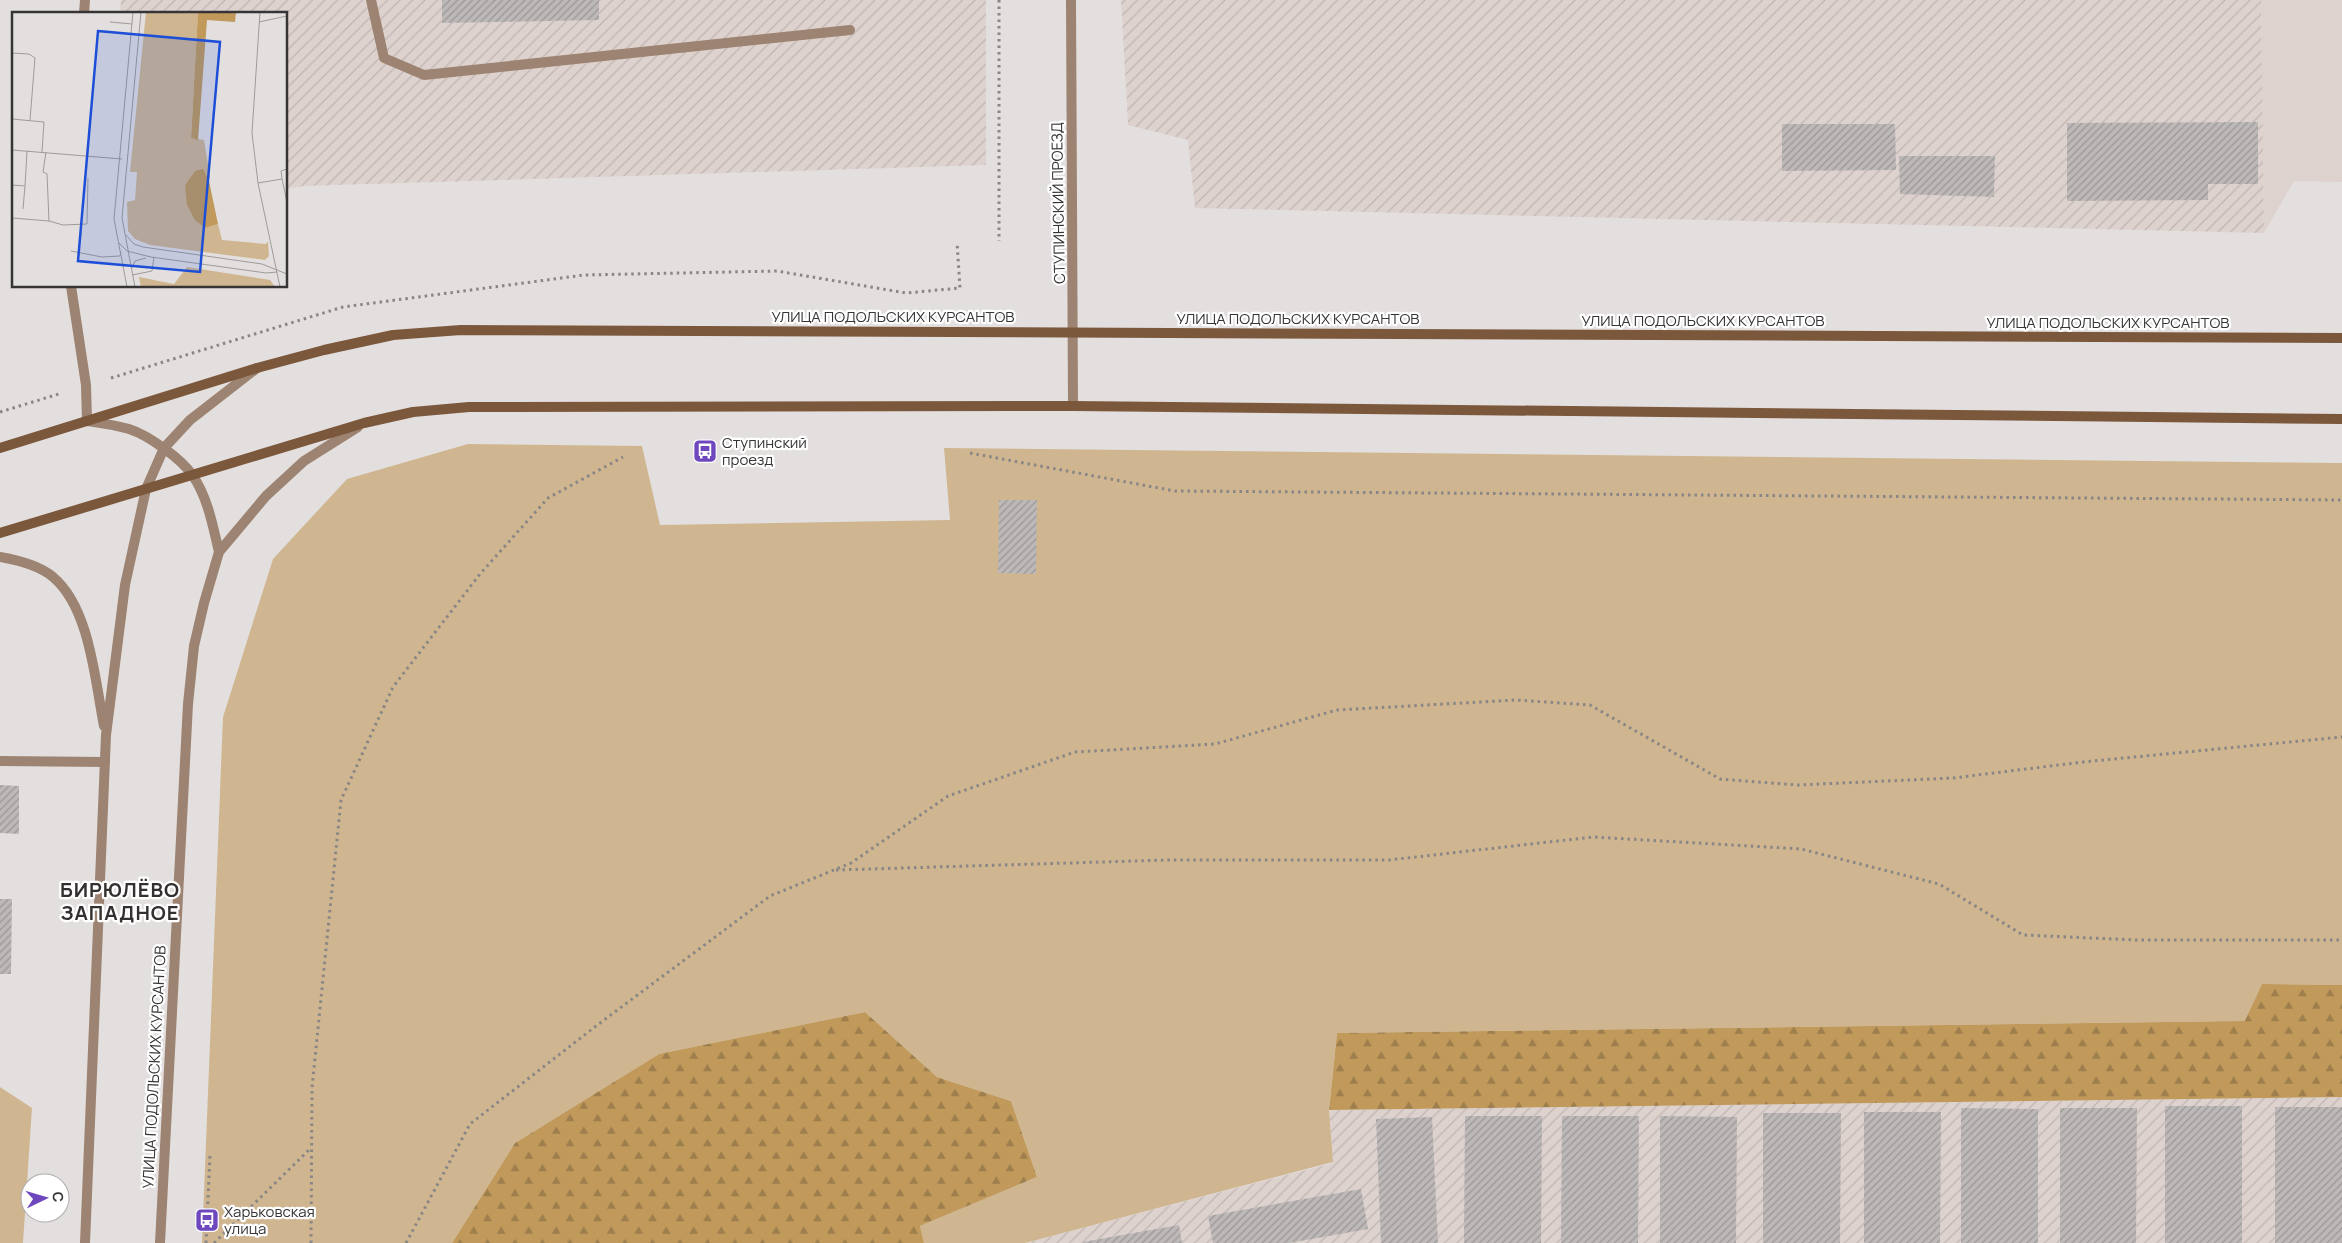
<svg xmlns="http://www.w3.org/2000/svg" width="2342" height="1243" viewBox="0 0 2342 1243" font-family="Manrope,sans-serif">
<style>
.built{fill:#ded2ce}
.industrial{fill:url(#industrial-furrows)}
.grass{fill:#cfb690}
.forest{fill:url(#forest-firs)}
.building{fill:url(#building-hatch)}
.lines{fill:none;stroke-linecap:round;stroke-linejoin:round}
.path{stroke:#898685;stroke-width:3;stroke-dasharray:2.5 4;stroke-linecap:butt}
.service{stroke:#9d8371;stroke-width:10}
.tertiary{stroke:#9d8371;stroke-width:10}
.secondary{stroke:#7b573c;stroke-width:10}
.labels{text-anchor:middle;dominant-baseline:central;stroke-width:4.5;stroke-linejoin:round;paint-order:stroke}
.street-label{font-size:15px;fill:#363434;stroke:#fff}
.poi-label{font-size:15px;fill:#363434;stroke:#fff;text-anchor:start}
.district-label{font-size:20px;font-weight:bold;letter-spacing:1px;fill:#33302f;stroke:#fff}
.inset-road{fill:none;stroke:#9e9b9a;stroke-width:1}
.view{fill:#1d4ed8;fill-opacity:0.15;stroke:#1d4ed8;stroke-width:2.5}
.inset-edge{fill:none;stroke:#363434;stroke-width:2.5}
</style>
<defs>
<pattern id="industrial-furrows" width="10" height="10" patternUnits="userSpaceOnUse" patternTransform="scale(1.25)"><rect width="10" height="10" fill="#ded2ce"/><path d="M-1 1l2-2M0 10L10 0M9 11l2-2" fill="none" stroke="#bfb5b2"/></pattern>
<pattern id="forest-firs" width="22" height="20" patternUnits="userSpaceOnUse" patternTransform="scale(1.25)"><rect width="22" height="20" fill="#c0995b"/><path d="M5 1l3.5 6h-7zM16 11l3.5 6h-7z" fill="#9d7e4c"/></pattern>
<pattern id="building-hatch" width="6" height="6" patternUnits="userSpaceOnUse" patternTransform="scale(1.25)"><rect width="6" height="6" fill="#beb9b9"/><path d="M-1 1l2-2M0 6l6-6M5 7l2-2" fill="none" stroke="#9b9797"/></pattern>
</defs>
<rect width="100%" height="100%" fill="#e3dfde"/>
<!-- built -->
<path class="built" d="M2261,0h81v182l-48,-1 -30,52z"/>
<!-- industrial -->
<path class="industrial" d="M121,0h865v165l-683,21 -17,3v-175h-166z
M1121,0h1140l3,233 -1069,-25 -7,-68 -60,-15z
M2342,1097v146h-1317l308,-80 -4,-53z"/>
<!-- grass -->
<path class="grass" d="M468,444l174,2 18,79 290,-5 -6,-72 1398,15v522l-80,-1 -16,37 -909,12 -8,77 4,52 -308,81h-101l-4,-17 117,-49 -26,-76 -74,-24 -72,-65 -206,42 -144,89 -63,100h-250l21,-526 50,-158 74,-80z
M0,1087l32,21 -9,135h-23z"/>
<!-- forest -->
<path class="forest" d="M2262,984l80,1v112l-1013,13 8,-77 908,-12z
M865,1012l72,65 74,24 26,76 -117,49 4,17h-472l63,-100 144,-89z"/>
<!-- building -->
<path class="building" d="M442,0h157v20l-157,3z
M2258,122v62h-50v16l-141,1v-78z
M1782,124h113l1,46 -114,1z
M1899,156h96l-1,41 -94,-3z
M999,500h38l-1,74 -38,-1z
M0,785l19,1v48l-19,-1z
M0,899h12l-1,75h-11z
M2165,1106h77v137h-77z
M2275,1107h67v136h-67z
M1961,1108l77,1v134h-77z
M2060,1108h77l-1,135h-76z
M1864,1112h77l-1,131h-76z
M1763,1113h78l-1,130h-77z
M1465,1116h77l-1,127h-77z
M1562,1116h77l-1,127h-77z
M1660,1116l77,1 -1,126h-76z
M1432,1117l6,126h-57l-5,-124z
M1361,1189l7,40 -79,14h-76l-5,-27z
M1179,1225l3,18h-99v-1z"/>
<g class="lines">
<!-- path -->
<path class="path" d="M999,0v241
M111,378l232,-71 241,-32 193,-4 129,22 54,-5 -3,-46
M0,412l62,-19
M970,453l205,38 1167,9
M836,870l332,-10h221l204,-23 208,12 138,35 84,51 114,5h205
M206,1243l4,-88
M214,1243l97,-95
M311,1243l1,-155 29,-288 52,-113 87,-113 68,-76 75,-41
M406,1243l64,-119 126,-98 174,-130 81,-33 97,-67 127,-44 140,-8 122,-34 179,-10 74,5 130,74 78,6 155,-7 130,-16 259,-25"/>
<!-- service -->
<path class="service" d="M371,0l13,58 40,17 426,-45
M84,14l1,-14
M71,286l15,99 1,36
M0,761l105,1"/>
<!-- tertiary -->
<path class="tertiary" d="M1071,0l2,406
M87,421c14,2 29,4 42,8 19,6 53,30 64,47 15,22 20,51 26,76
M0,557c17,3 40,9 53,20 37,31 42,104 51,149
M85,1243l21,-508 19,-150 21,-96 18,-41 26,-28 67,-52
M160,1243l28,-539 6,-58 10,-43 15,-51 47,-56 38,-35 54,-34"/>
<!-- secondary -->
<path class="secondary" d="M0,448l257,-80 67,-18 69,-15 68,-5 1881,8
M0,533l364,-110 49,-11 56,-5 604,-1 1269,13"/>
</g>
<!-- icons -->
<defs>
<g id="bus-square" transform="scale(1.25)"><rect x="-9" y="-9" width="18" height="18" rx="4" fill="#6e46be" stroke="#fff"/><path d="M-5-6H5V4H4V6H2V4H-2V6H-4V4H-5ZM-3.5-4V0h7V-4ZM-3.5 1.2v1.5H-2V1.2ZM2 1.2v1.5H3.5V1.2Z" fill="#fff"/></g>
</defs>
<g fill-rule="evenodd">
<use href="#bus-square" x="705" y="451"/>
<use href="#bus-square" x="207" y="1220"/>
</g>
<g class="labels">
<!-- street labels -->
<g class="street-label">
<text transform="translate(1058 203) rotate(-91)">СТУПИНСКИЙ ПРОЕЗД</text>
<text x="893" y="316">УЛИЦА ПОДОЛЬСКИХ КУРСАНТОВ</text>
<text x="1298" y="318">УЛИЦА ПОДОЛЬСКИХ КУРСАНТОВ</text>
<text x="1703" y="320">УЛИЦА ПОДОЛЬСКИХ КУРСАНТОВ</text>
<text x="2108" y="322">УЛИЦА ПОДОЛЬСКИХ КУРСАНТОВ</text>
<text transform="translate(154 1067) rotate(-87)">УЛИЦА ПОДОЛЬСКИХ КУРСАНТОВ</text>
</g>
<!-- poi labels -->
<g class="poi-label">
<text x="722" y="442">Ступинский<tspan x="722" dy="17">проезд</tspan></text>
<text x="224" y="1211">Харьковская<tspan x="224" dy="17">улица</tspan></text>
</g>
<!-- district labels -->
<g class="district-label">
<text x="120" y="889">БИРЮЛЁВО<tspan x="120" dy="23">ЗАПАДНОЕ</tspan></text>
</g>
</g>
<!-- overview -->
<g transform="translate(12 12)">
<rect width="275" height="275" fill="#e3dfde"/>
<path d="M134,0h52l-7,126 13,2 6,37 -4,4 -11,-10 -10,14 19,43 14,-4 4,16 44,4 2,-3 1,15 -4,4 -115,-15 -15,-6 -7,-8 -1,-29 8,-2 2,-28h-7zM175,255l83,13 5,7h-134l-2,-10 35,7z" fill="#cfb690"/>
<path d="M186,0h38l-1,10 -28,-2 -9,120 -7,-2zM191,157l6,12 9,43 -13,4 -10,-8 -8,-15 -2,-20 10,-14z" fill="#c0995b"/>
<path class="inset-road" d="M248,0l-8,121 6,50 22,104M98,10l22,2M247,10l28,-6M0,41l17,1 6,4 -5,62M0,107l32,3 -2,30M0,138l110,9M34,140l-3,20 4,2 2,47 14,4 24,-1 1,-46M270,167l5,23M246,171l24,-4 -1,-8 6,-2M0,173l13,1 2,-35M11,197l2,-23M0,206l37,3M114,223l8,9 9,3 119,17 25,10M107,231l8,8 24,6 115,16 11,-1M59,239l31,6 18,-1 1,-4M120,256l3,-7 11,-3M120,263l20,-4 2,-14M115,275l-13,-68 19,-207M123,275l-13,-69 19,-206"/>
<path class="view" d="M86,19l122,11 -20,230 -122,-11z"/>
<rect width="275" height="275" class="inset-edge"/>
</g>
<!-- north arrow -->
<g transform="translate(45 1198) rotate(85)"><circle r="24" fill="#ffffff" stroke="#afaeae"/>
<path d="M0-4L9 19L0 12L-9 19Z" fill="#6e46be"/>
<text y="-8" font-size="14" font-weight="bold" text-anchor="middle" fill="#363434">С</text>
</g>
</svg>
